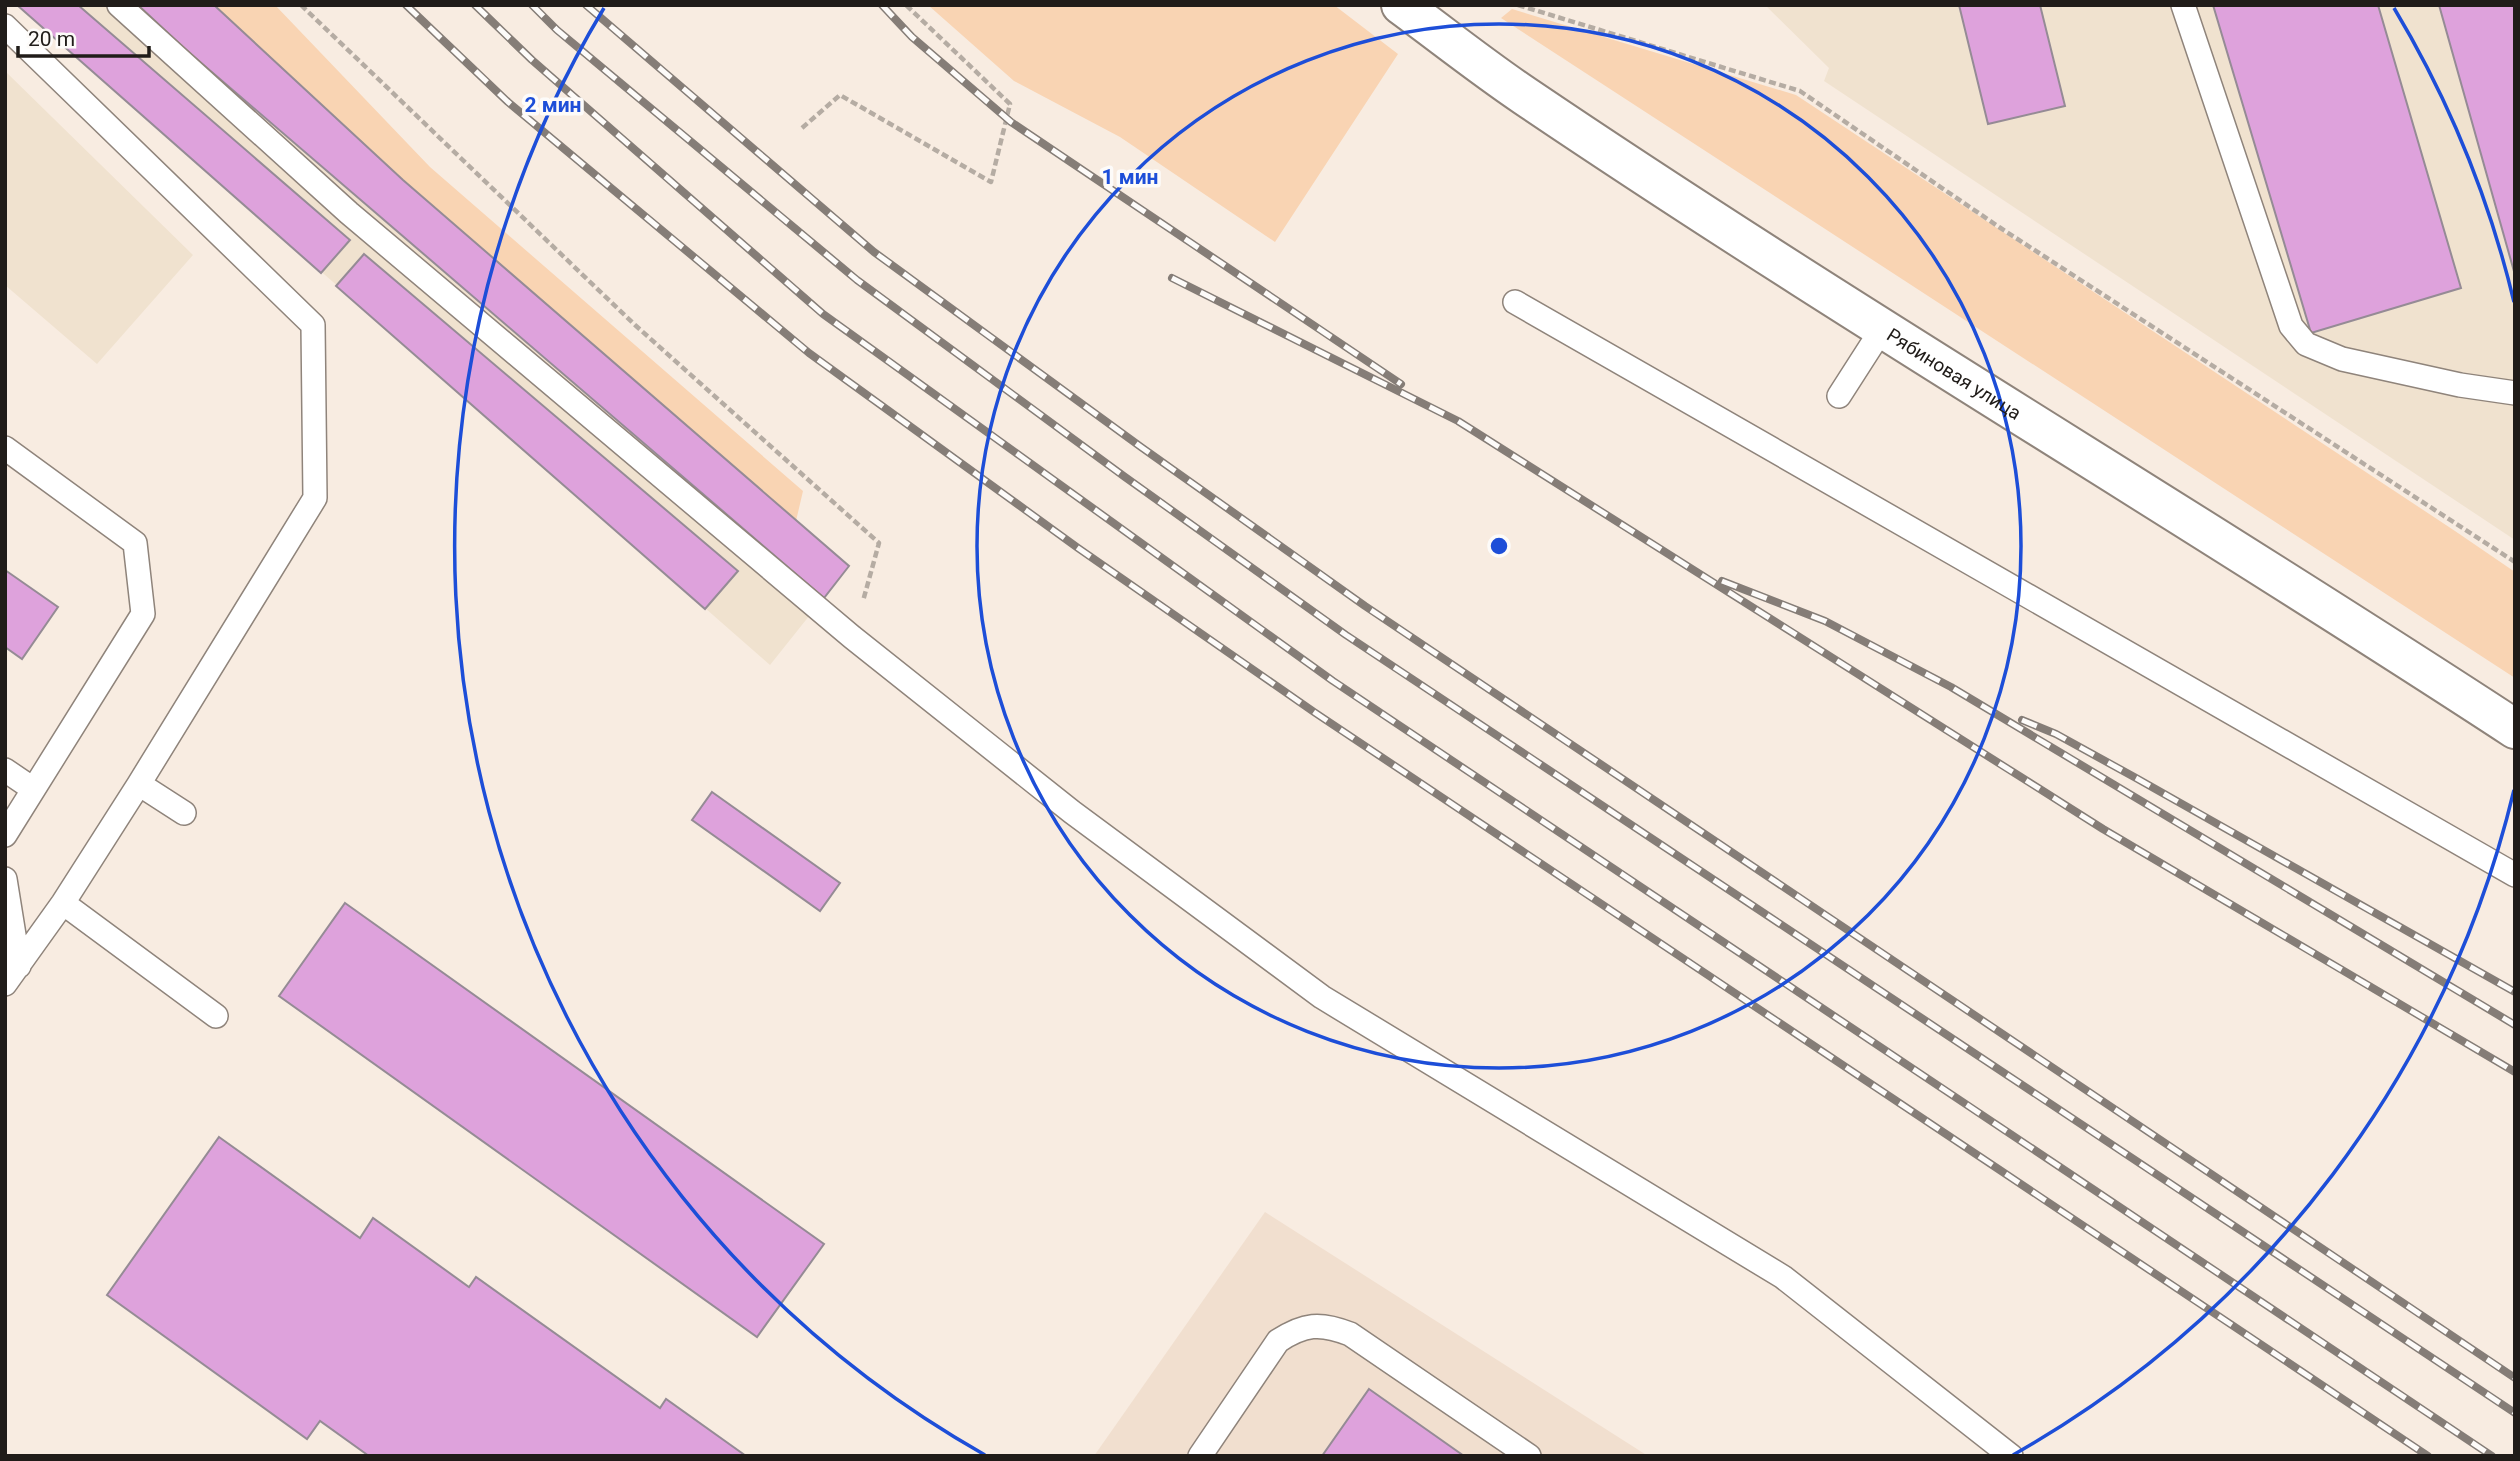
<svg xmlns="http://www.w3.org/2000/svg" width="2520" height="1461" viewBox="0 0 2520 1461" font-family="Roboto,sans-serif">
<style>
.built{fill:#f1dfcf}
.industrial{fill:#f0e2cf}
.green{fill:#f9d4b3}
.building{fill:#dea2dc;stroke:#958b95;stroke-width:2}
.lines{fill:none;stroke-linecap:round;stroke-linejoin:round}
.lane-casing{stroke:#8f847b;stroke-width:26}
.secondary-casing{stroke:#8f847b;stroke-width:42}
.path{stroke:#b5aca3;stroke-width:4.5;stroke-dasharray:7 3.5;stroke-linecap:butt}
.lane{stroke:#fff;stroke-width:23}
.secondary{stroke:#fff;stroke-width:38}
.rail-casing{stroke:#857d77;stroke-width:8}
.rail{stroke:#fdfbf9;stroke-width:5;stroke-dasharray:16;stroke-linecap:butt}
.ring{fill:none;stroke:#1d4ed8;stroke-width:3.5}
.labels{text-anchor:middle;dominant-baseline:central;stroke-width:7;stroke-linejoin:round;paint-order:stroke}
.street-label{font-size:19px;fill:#201c19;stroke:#fdfbf9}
.centre{fill:#1d4ed8;stroke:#fdfbf9;stroke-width:3.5}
.ring-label{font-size:21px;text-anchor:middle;font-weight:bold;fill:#1d4ed8;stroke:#fdfbf9;stroke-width:7;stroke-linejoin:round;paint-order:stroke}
</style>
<rect width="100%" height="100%" fill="#f8ece1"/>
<!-- built -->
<path class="built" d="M1265,1212l383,244h-554z"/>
<!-- industrial -->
<path class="industrial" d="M17,5h197l189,175 446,386 -79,99z
M1765,5h750v535l-691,-459 5,-13z
M5,71l188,184 -96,109 -92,-79z"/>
<!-- green -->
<path class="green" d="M214,5h61l155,162 373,324 -7,30 -393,-341z
M928,5h406l64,49 -123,188 -155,-105 -106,-56z
M1512,9l284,86 659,436 60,41v106l-1014,-660z"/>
<!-- building -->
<path class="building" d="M17,5h61l272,235 -29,33z
M138,5h76l189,175 446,386 -25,32 -639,-549z
M1959,5h81l25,101 -77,18z
M2213,5h165l83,283 -150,45z
M2439,5h76v270z
M364,254l374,317 -33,38 -369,-323z
M5,570l53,37 -36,52 -17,-12z
M712,792l128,91 -20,28 -128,-91z
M345,903l479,341 -67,93 -478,-341z
M219,1137l141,101 13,-20 96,69 7,-10 184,131 6,-9 80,57h-377l-49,-35 -13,18 -200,-144z
M1369,1389l95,67h-142z"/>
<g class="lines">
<!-- lane casing -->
<g class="lane-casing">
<path id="lane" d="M119,5l230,208 503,424 220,175 250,185 461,280 228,179
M2183,5l108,321 15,18 36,15 118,26 55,8
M5,26l308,299 2,173 -176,286 -76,119 -58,81
M1515,302l1000,573
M1839,396l43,-67
M5,448l130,95 8,71 -138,221
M5,770l28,19
M139,784l45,29
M5,879l14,87
M63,903l153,113
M1200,1456l78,-115c26,-17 42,-19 72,-7l179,122"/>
</g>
<!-- secondary casing -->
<g class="secondary-casing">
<g id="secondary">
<path id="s1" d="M1401,5c41,30 81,62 124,91 324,219 662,418 990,633"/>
</g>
</g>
<!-- path -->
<path class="path" d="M301,5l334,320 244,218 -16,58
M1518,5l282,86 199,136 516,335
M802,128l38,-33 151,87 19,-78 -104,-99"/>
<!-- lane -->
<use href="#lane" class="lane"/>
<!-- secondary -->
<use href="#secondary" class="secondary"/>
<!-- rail casing -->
<g class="rail-casing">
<path id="rail" d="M406,5l102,97 301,251 269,195 236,164 1114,744
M475,5l57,55 291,254 510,367 1159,775
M532,5l25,25 300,250 268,197 221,158 1169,778
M586,5l288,247 267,195 224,159 1150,772
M882,5l30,32 99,85 390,262
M1172,278l286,143 645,408 412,243
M1722,581l103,40 126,66 564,338
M2022,720l34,14 80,44 379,214"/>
</g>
<!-- rail -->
<use href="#rail" class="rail"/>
</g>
<!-- distance rings -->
<g class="ring">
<circle cx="1499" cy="546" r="522"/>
<path d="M2514 790A1044 1044 0 0 1 2013 1455M985 1455A1044 1044 0 0 1 604 8M2394 8A1044 1044 0 0 1 2514 302"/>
</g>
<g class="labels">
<!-- street labels -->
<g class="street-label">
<text stroke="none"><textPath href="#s1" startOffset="665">Рябиновая улица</textPath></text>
</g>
</g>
<circle cx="1499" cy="546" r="10" class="centre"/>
<g class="ring-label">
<text x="553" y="112">2 мин</text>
<text x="1130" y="184">1 мин</text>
</g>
<!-- border -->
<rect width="2520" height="1461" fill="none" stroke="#201c19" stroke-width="14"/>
<!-- scale -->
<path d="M18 46v10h131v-10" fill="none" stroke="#201c19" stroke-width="3.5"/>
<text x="28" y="46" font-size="21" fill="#201c19" stroke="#fdfbf9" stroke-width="5" paint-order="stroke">20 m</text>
</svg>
